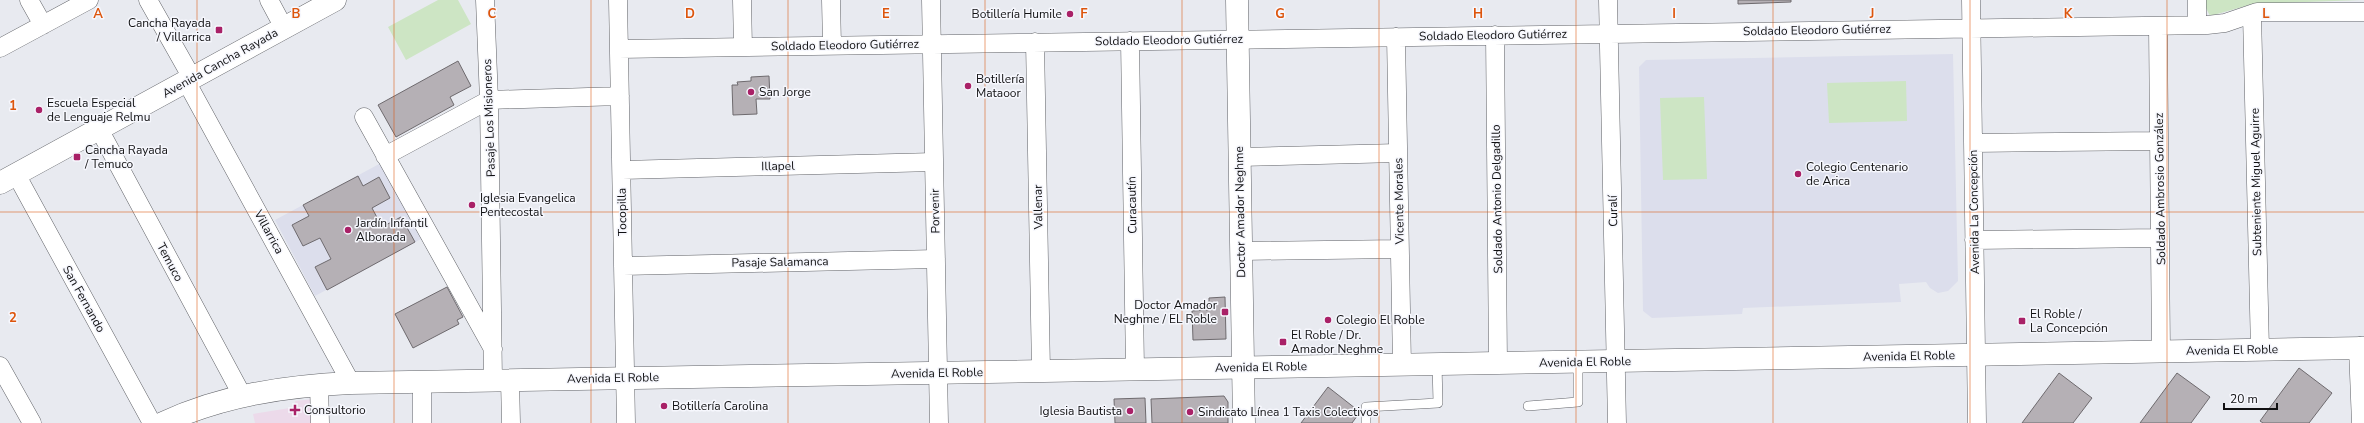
<svg xmlns="http://www.w3.org/2000/svg" width="2364" height="423" viewBox="0 0 2364 423" font-family="'Nunito Sans',sans-serif">
<style>
.built{fill:#dcdeec}
.medical{fill:#ecdaea}
.green{fill:#cde5c4}
.building{fill:#b5b0b5;stroke:#6e6a6e}
.lines{fill:none;stroke-linecap:round;stroke-linejoin:round}
.service-casing{stroke:#616368;stroke-width:10}
.minor-casing{stroke:#616368;stroke-width:19}
.tertiary-casing{stroke:#616368;stroke-width:23}
.secondary-casing{stroke:#616368;stroke-width:23}
.service{stroke:#fff;stroke-width:9}
.minor{stroke:#fff;stroke-width:18}
.tertiary{stroke:#fff;stroke-width:22}
.secondary{stroke:#fff;stroke-width:22}
.grid{fill:none;stroke:#dd550c;stroke-width:1;stroke-opacity:0.55}
.poi-dot{fill:#a92167;stroke:#f6f7fd;stroke-width:1.5}
.labels{text-anchor:middle;dominant-baseline:central;stroke-width:3;stroke-linejoin:round;paint-order:stroke}
.poi-label{font-size:12px;fill:#101012;stroke:#f6f7fd;text-anchor:start}
.street-label{font-size:12px;fill:#101012;stroke:#f6f7fd}
.grid-label{font-size:13px;text-anchor:middle;font-weight:bold;fill:#dd550c;stroke:#f6f7fd;stroke-width:3;stroke-linejoin:round;paint-order:stroke}
</style>
<rect width="100%" height="100%" fill="#e8eaf0"/>
<!-- built -->
<path class="built" d="M1953,54l5,227 -10,10 -10,2 -8,-5 -4,-6 -27,2 2,18 -158,6 -1,6 -90,4 -9,-7 -4,-244 7,-7z
M381,163l40,76 -106,57 -40,-76z"/>
<!-- medical -->
<path class="medical" d="M314,399l1,24h-60l-2,-9 43,-7 -1,-6z"/>
<!-- green -->
<path class="green" d="M438,0h20l13,24 -65,36 -18,-33z
M2205,0h157l-109,4 -43,12 -5,-10z
M1906,81l1,40 -78,2 -2,-40z
M1704,97l3,82 -44,1 -3,-82z"/>
<!-- building -->
<path class="building" d="M1738,0h53v2l-53,2z
M458,61l13,25 -21,11 4,8 -58,32 -18,-32z
M769,76l1,23h-14l1,15 -24,1 -1,-30h6l-1,-3 14,-1v-4z
M358,176l5,10 16,-9 11,21 -18,10 10,19 19,-10 14,25 -88,48 -12,-23 16,-8 -11,-21 -17,8 -11,-21 17,-9 -6,-11z
M447,287l16,30 -6,3 2,4 -46,24 -18,-34z
M1225,297l1,42 -33,1 -1,-29 17,-1v-12z
M2299,368l33,25 -23,30h-46l-3,-2z
M2059,373l33,25 -19,25h-51z
M2177,373l33,24 -19,26h-51z
M1328,387l32,25 -8,11h-51z
M1224,396l4,6v21h-76l-1,-24z
M1145,398l1,25h-31l-1,-24z"/>
<g class="lines">
<!-- service casing -->
<g class="service-casing">
<path id="service" d="M1528,406l50,-4v-40
M1366,423v-16l72,-4 -1,-39"/>
</g>
<!-- minor casing -->
<g class="minor-casing">
<path id="minor" d="M29,0l14,25
M148,0l44,78
M269,0l15,28
M485,0l4,100 4,280
M618,0l8,423
M742,0l1,47
M831,0l1,45
M931,0l8,423
M1608,0l9,423
M1971,0l6,423
M2197,0v25
M2252,14l8,336
M2158,26l3,326
M1495,35l3,328
M1396,37l6,328
M1130,41l5,328
M1035,42l6,329
M0,48l89,-48
M619,49l1588,-24 18,-2 32,-11h107
M186,81l165,302
M364,117l129,232
M99,129l143,266
M1973,143l186,-2
M385,156l104,-56 131,-4
M1239,157l159,-4
M622,170l312,-8
M16,174l136,249
M1974,240l186,-2
M1241,251l158,-2
M623,266l313,-7
M0,366l32,57
M510,380l1,43
M422,382v41
M319,384l1,39"/>
</g>
<!-- tertiary casing -->
<g class="tertiary-casing">
<path id="tertiary" d="M0,183l335,-183
M2360,348l3,75
M163,423c60,-28 123,-37 188,-40l2013,-35"/>
</g>
<!-- secondary casing -->
<g class="secondary-casing">
<path id="secondary" d="M1237,0l7,423"/>
</g>
<!-- service -->
<use href="#service" class="service"/>
<!-- minor -->
<use href="#minor" class="minor"/>
<!-- tertiary -->
<use href="#tertiary" class="tertiary"/>
<!-- secondary -->
<use href="#secondary" class="secondary"/>
</g>
<!-- grid -->
<path class="grid" d="M197,0v423M394,0v423M591,0v423M788,0v423M985,0v423M1182,0v423M1379,0v423M1576,0v423M1773,0v423M1970,0v423M2167,0v423M0,212h2364"/>
<!-- markers -->
<g class="poi-dot">
<circle cx="1070" cy="14" r="4"/>
<rect x="215" y="26" width="8" height="8" rx="2"/>
<circle cx="968" cy="86" r="4"/>
<circle cx="751" cy="92" r="4"/>
<circle cx="39" cy="110" r="4"/>
<rect x="73" y="153" width="8" height="8" rx="2"/>
<circle cx="1798" cy="174" r="4"/>
<circle cx="472" cy="205" r="4"/>
<circle cx="348" cy="230" r="4"/>
<rect x="1221" y="308" width="8" height="8" rx="2"/>
<circle cx="1328" cy="320" r="4"/>
<rect x="2018" y="317" width="8" height="8" rx="2"/>
<rect x="1279" y="338" width="8" height="8" rx="2"/>
<circle cx="664" cy="406" r="4"/>
<path d="M293 404h4v4h4v4h-4v4h-4v-4h-4v-4h4z"/>
<circle cx="1130" cy="411" r="4"/>
<circle cx="1190" cy="412" r="4"/>
</g>
<g class="labels">
<!-- poi labels -->
<g class="poi-label">
<text x="1062" y="14" text-anchor="end">Botillería Humile</text>
<text x="211" y="23" text-anchor="end">Cancha Rayada<tspan x="211" dy="14">/ Villarrica</tspan></text>
<text x="976" y="79">Botillería<tspan x="976" dy="14">Mataoor</tspan></text>
<text x="759" y="92">San Jorge</text>
<text x="47" y="103">Escuela Especial<tspan x="47" dy="14">de Lenguaje Relmu</tspan></text>
<text x="85" y="150">Cancha Rayada<tspan x="85" dy="14">/ Temuco</tspan></text>
<text x="1806" y="167">Colegio Centenario<tspan x="1806" dy="14">de Arica</tspan></text>
<text x="480" y="198">Iglesia Evangelica<tspan x="480" dy="14">Pentecostal</tspan></text>
<text x="356" y="223">Jardín Infantil<tspan x="356" dy="14">Alborada</tspan></text>
<text x="1217" y="305" text-anchor="end">Doctor Amador<tspan x="1217" dy="14">Neghme / EL Roble</tspan></text>
<text x="2030" y="314">El Roble /<tspan x="2030" dy="14">La Concepción</tspan></text>
<text x="1336" y="320">Colegio El Roble</text>
<text x="1291" y="335">El Roble / Dr.<tspan x="1291" dy="14">Amador Neghme</tspan></text>
<text x="672" y="406">Botillería Carolina</text>
<text x="304" y="410">Consultorio</text>
<text x="1122" y="411" text-anchor="end">Iglesia Bautista</text>
<text x="1198" y="412">Sindicato Línea 1 Taxis Colectivos</text>
</g>
<!-- street labels -->
<g class="street-label">
<text transform="translate(1817 30) rotate(-1)">Soldado Eleodoro Gutiérrez</text>
<text transform="translate(1493 35) rotate(-1)">Soldado Eleodoro Gutiérrez</text>
<text transform="translate(1169 40) rotate(-1)">Soldado Eleodoro Gutiérrez</text>
<text transform="translate(845 45) rotate(-1)">Soldado Eleodoro Gutiérrez</text>
<text transform="translate(220 63) rotate(-29)">Avenida Cancha Rayada</text>
<text transform="translate(489 118) rotate(-92)">Pasaje Los Misioneros</text>
<text transform="translate(778 166) rotate(-1)">Illapel</text>
<text transform="translate(2256 182) rotate(-91)">Subteniente Miguel Aguirre</text>
<text transform="translate(2160 189) rotate(-91)">Soldado Ambrosio González</text>
<text transform="translate(1497 199) rotate(-91)">Soldado Antonio Delgadillo</text>
<text transform="translate(1399 201) rotate(-91)">Vicente Morales</text>
<text transform="translate(1132 205) rotate(-91)">Curacautín</text>
<text transform="translate(1038 207) rotate(-91)">Vallenar</text>
<text transform="translate(935 211) rotate(-91)">Porvenir</text>
<text transform="translate(1613 211) rotate(-91)">Curalí</text>
<text transform="translate(622 212) rotate(-91)">Tocopilla</text>
<text transform="translate(1240 212) rotate(-91)">Doctor Amador Neghme</text>
<text transform="translate(1974 212) rotate(-91)">Avenida La Concepción</text>
<text transform="translate(269 232) rotate(61)">Villarrica</text>
<text transform="translate(170 262) rotate(62)">Temuco</text>
<text transform="translate(780 262) rotate(-1)">Pasaje Salamanca</text>
<text transform="translate(84 299) rotate(61)">San Fernando</text>
<text transform="translate(2232 350) rotate(-1)">Avenida El Roble</text>
<text transform="translate(1909 356) rotate(-1)">Avenida El Roble</text>
<text transform="translate(1585 362) rotate(-1)">Avenida El Roble</text>
<text transform="translate(1261 367) rotate(-1)">Avenida El Roble</text>
<text transform="translate(937 373) rotate(-1)">Avenida El Roble</text>
<text transform="translate(613 378) rotate(-1)">Avenida El Roble</text>
</g>
</g>
<g class="grid-label">
<text x="98" y="18">A</text>
<text x="296" y="18">B</text>
<text x="492" y="18">C</text>
<text x="690" y="18">D</text>
<text x="886" y="18">E</text>
<text x="1084" y="18">F</text>
<text x="1280" y="18">G</text>
<text x="1478" y="18">H</text>
<text x="1674" y="18">I</text>
<text x="1872" y="18">J</text>
<text x="2068" y="18">K</text>
<text x="2266" y="18">L</text>
<text x="13" y="110">1</text>
<text x="13" y="322">2</text>
</g>
<!-- scale -->
<path d="M2224 403v6h53v-6" fill="none" stroke="#101012" stroke-width="2"/>
<text x="2230" y="403" font-size="12" fill="#101012" stroke="#f6f7fd" stroke-width="3" paint-order="stroke">20 m</text>
</svg>
